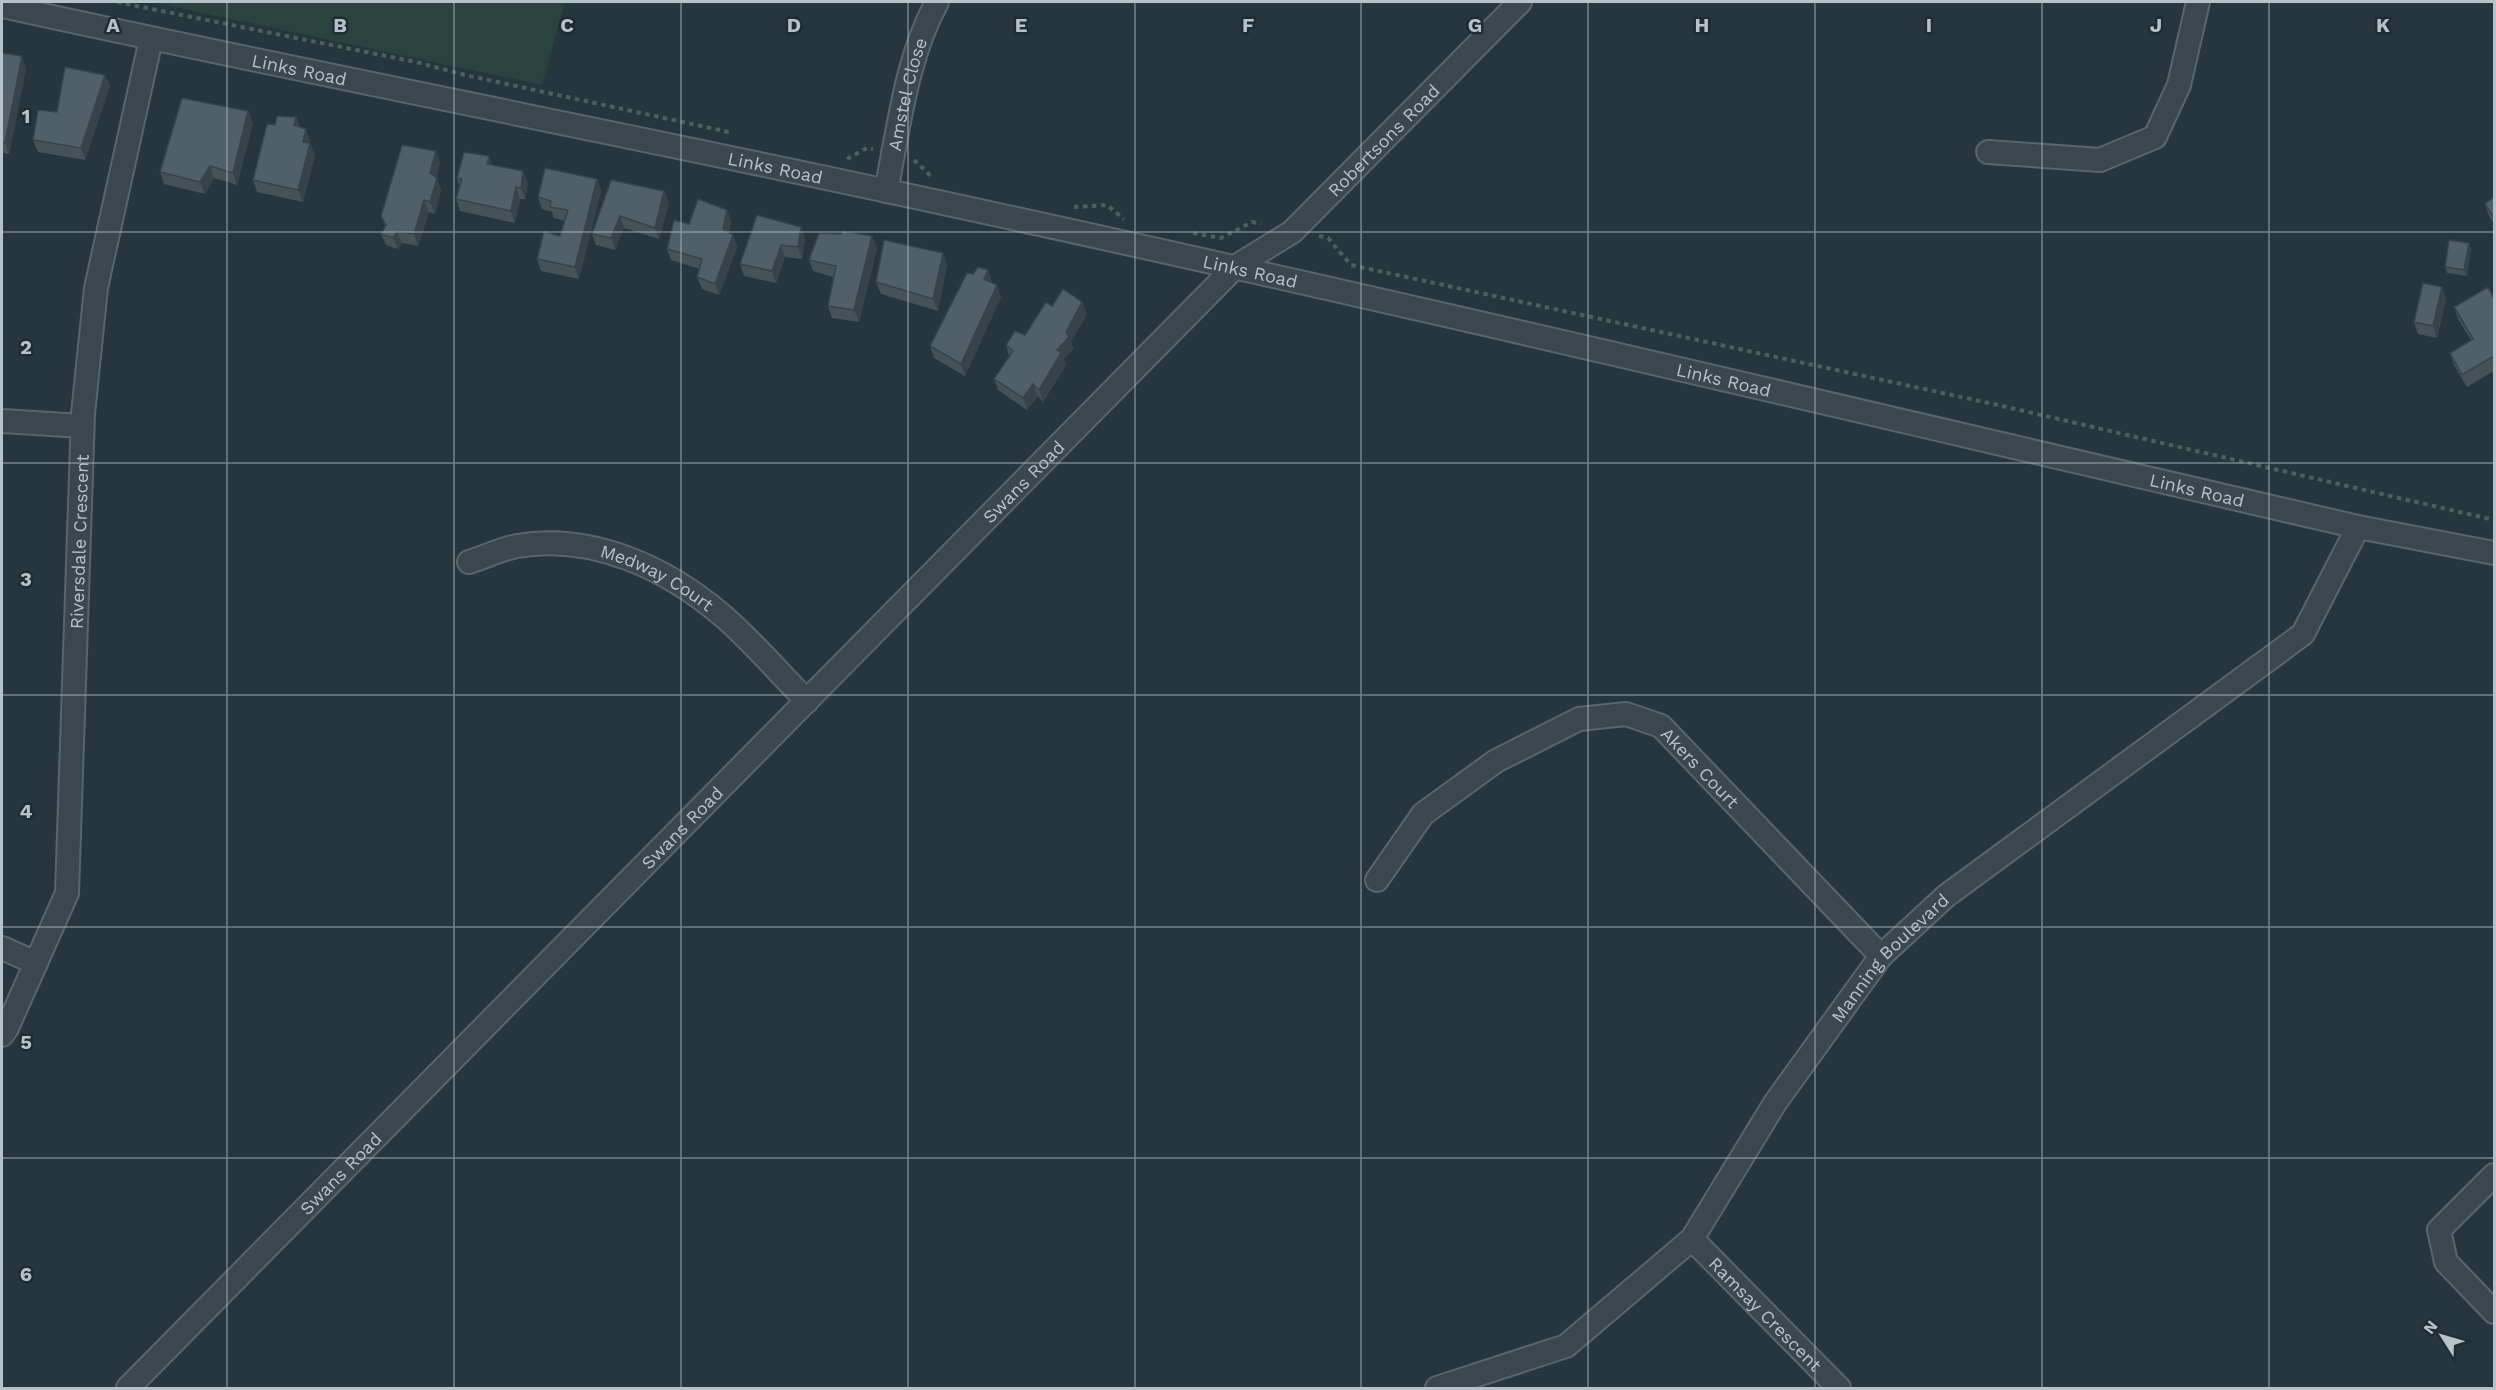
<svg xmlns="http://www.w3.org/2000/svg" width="2496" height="1390" viewBox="0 0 2496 1390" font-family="'Work Sans',sans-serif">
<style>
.green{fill:#2b433e}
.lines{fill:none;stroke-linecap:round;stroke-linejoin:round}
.minor-casing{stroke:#57656c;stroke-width:26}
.path{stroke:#4a605d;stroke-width:4;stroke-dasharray:4.5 4.5;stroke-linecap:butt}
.minor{stroke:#3a474e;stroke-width:22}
.wall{fill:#44535a}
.shaded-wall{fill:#37434a}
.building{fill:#4f6069;stroke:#37434a;stroke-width:1.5}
.grid{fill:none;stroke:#b6c2c9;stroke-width:1.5;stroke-opacity:0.55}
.labels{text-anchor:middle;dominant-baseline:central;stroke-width:5;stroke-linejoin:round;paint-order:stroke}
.street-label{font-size:18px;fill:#b6c2c9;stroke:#1e2c33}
.grid-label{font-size:20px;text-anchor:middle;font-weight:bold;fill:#b6c2c9;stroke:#1e2c33;stroke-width:5;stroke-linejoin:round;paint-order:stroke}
</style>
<rect width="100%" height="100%" fill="#26363e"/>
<!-- green -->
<path class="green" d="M152,2h413l-23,83z"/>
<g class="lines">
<!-- minor casing -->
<g class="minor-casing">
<g id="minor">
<path id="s1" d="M2,6c296,65 593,122 890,186 490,105 977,222 1466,335l136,26"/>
<path d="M1988,152l112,8 55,-23 24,-52 19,-83"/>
<path id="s2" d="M886,191c13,-64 20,-132 51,-189"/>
<path d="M2,421l80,5"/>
<path id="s3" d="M469,562c16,-5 32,-13 48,-16 75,-13 150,22 206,70 30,26 56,57 84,85"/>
<path id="s4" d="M1377,880l46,-66 73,-53 83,-42 47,-5 35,12 220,230"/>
<path d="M2,948l34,15"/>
<path id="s5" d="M2,1035l5,-7 60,-135 16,-479 13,-126 55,-249"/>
<path d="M2494,1175l-55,55 7,32 48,50"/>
<path id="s6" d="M1692,1239l147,149"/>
<path id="s7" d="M128,1388l1107,-1121 57,-35 228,-230"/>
<path id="s8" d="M1437,1388l129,-42 126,-107 83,-136 106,-147 65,-60 357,-262 55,-107"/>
</g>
</g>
<!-- path -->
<path class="path" d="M117,2l299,60 49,13 264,57
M847,159l20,-11 6,1
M914,160l18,17
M1074,207l33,-2 17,14
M1193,233l28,5 31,-16 9,2
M1319,236l9,2 23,27 647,140 496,115"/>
<!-- minor -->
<use href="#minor" class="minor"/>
</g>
<!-- wall -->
<path class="wall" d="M2,53l24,15 -17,86 -7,-1z
M105,75l5,11 -25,74 -47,-8 -5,-12 24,-28z
M248,111l5,12 -16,62 -23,-7 -9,16 -41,-10 -4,-12z
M296,117l4,10 6,2 4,12v2l5,12 -12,47 -46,-10 -4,-12 22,-55z
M489,156l3,9 36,18 -3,16h-5l-5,24 -55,-12 -4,-12 4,-13 -3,-8z
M440,163l-4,15 5,12 -6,24 -6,-2 -11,34 -16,-3 -4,6 -12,-4 -5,-11 4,-8 -4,-10z
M597,179l4,12 -22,88 -38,-8 -4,-12 23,-23 5,-15 -11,-3 -2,-6 -10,-3 -4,-12z
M664,191l5,12 -10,36 -35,-11 -9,22 -19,-5 -4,-11z
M2494,197v27l-5,-8 -4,-12z
M727,210l4,12 -2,11 4,2 4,12 -18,48 -17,-6 -5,-12 3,-8 -29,-9 -4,-11 22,-25z
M801,227l4,11 -3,21 -17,-2 -9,26 -32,-7 -4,-12z
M872,236l5,12 -18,74 -27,-4 -4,-12 5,-29 -20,-6 -4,-11z
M2469,243l2,6 -4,27 -20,-3 -2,-6z
M943,253l4,11 -9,47 -57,-17 -5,-12z
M988,270l4,13 9,14 -36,79 -31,-18 -4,-12z
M2442,287l4,12 -9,39 -19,-4 -4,-12z
M2494,299v79l-2,-6 -25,15 -13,-22 -4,-12 21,-13 -13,-21 -4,-12z
M1082,302l5,12 -16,28 2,7 -9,10 2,6 -23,37 -5,-6 -11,14 -29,-20 -4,-11 15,-23 -3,-11 19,-10 27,-29z"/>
<!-- shaded-wall -->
<path class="shaded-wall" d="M22,56l4,12 -17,86 -4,-11z
M105,75l5,11 -25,74 -4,-12z
M248,111l5,12 -16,62 -4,-12z
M296,117l4,12 -6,-4z
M306,129l4,12 -2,13 -5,-12z
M310,143l5,12 -12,47 -5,-12z
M436,151l4,12 -6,22 -4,-12z
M489,156l4,12 -6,-4z
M210,166l4,12 -9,16 -5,-12z
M523,171l5,12 -3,16 -4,-11z
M437,178l4,12 -6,24 -5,-12z
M597,179l4,12 -22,88 -4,-12z
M516,187l4,12 -5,24 -4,-12z
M664,191l5,12 -10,36 -4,-11z
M424,200l5,12 -11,34 -4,-12z
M727,210l4,12 -4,19 -4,-12z
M620,216l4,12 -9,22 -4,-12z
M801,227l4,11 -3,21 -4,-12z
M397,232l5,11 -4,6 -5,-11z
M733,235l4,12 -18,48 -4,-11z
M872,236l5,12 -18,74 -5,-12z
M2469,243l2,6 -4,27 -3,-6z
M781,245l4,12 -9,26 -4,-12z
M943,253l4,11 -9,47 -5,-12z
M988,270l4,12 -3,9 -5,-12z
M997,285l4,12 -36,79 -4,-12z
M2442,287l4,12 -9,39 -4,-12z
M1082,302l5,12 -16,28 2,7 -9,10 2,6 -23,37 -4,-12 27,-58z
M1033,384l5,12 -11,14 -4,-12z"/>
<!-- building -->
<path class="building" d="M2,53l20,3 -17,87 -3,-1z
M65,67l40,8 -24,73 -48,-8 5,-30 19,2z
M182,98l66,13 -15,62 -23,-7 -10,16 -40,-10z
M277,116l19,1 -2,8 12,4 -3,13 7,1 -12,47 -45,-10 14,-56 8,1z
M402,145l34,6 -6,22 7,5 -7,24 -6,-2 -10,34 -17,-2 -4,6 -12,-4 5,-9 -5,-9z
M464,152l25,4 -2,8 36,7 -2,17 -5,-1 -5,24 -55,-12 6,-20 -5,-1z
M545,168l52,11 -22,88 -38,-8 7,-28 16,5 8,-26 -18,-3 1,-6 -13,-4z
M611,180l53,11 -9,37 -35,-12 -9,22 -19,-4z
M2494,197v21l-9,-14z
M698,199l29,11 -4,19 10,6 -18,49 -18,-7 5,-18 -35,-10 7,-29 15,4z
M757,215l44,12 -3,20 -17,-2 -9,26 -32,-7z
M843,231l29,5 -18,74 -26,-4 8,-40 -27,-6 10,-27 22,1z
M884,240l59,13 -10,46 -57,-17z
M2449,240l20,3 -5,27 -19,-3z
M978,267l10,3 -4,9 13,6 -36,79 -31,-18 37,-73 6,1z
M2423,283l19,4 -9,39 -19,-4z
M2488,287l6,12v57l-32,19 -12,-22 23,-14 -19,-32z
M1063,289l19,13 -16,30 3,5 -12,13 4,3 -22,37 -6,-6 -10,14 -29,-19 19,-28 -7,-6 9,-14 10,4 21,-33 6,4z"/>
<!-- grid -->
<path class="grid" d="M227,2v1386M454,2v1386M681,2v1386M908,2v1386M1135,2v1386M1361,2v1386M1588,2v1386M1815,2v1386M2042,2v1386M2269,2v1386M2,232h2492M2,463h2492M2,695h2492M2,927h2492M2,1158h2492"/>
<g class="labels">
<!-- street labels -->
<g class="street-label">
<text stroke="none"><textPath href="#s1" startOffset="304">Links Road</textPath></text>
<text stroke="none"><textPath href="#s2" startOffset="99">Amstel Close</textPath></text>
<text stroke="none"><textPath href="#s7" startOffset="1772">Robertsons Road</textPath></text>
<text stroke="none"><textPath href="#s1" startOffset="790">Links Road</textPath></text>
<text stroke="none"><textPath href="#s1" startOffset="1276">Links Road</textPath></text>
<text stroke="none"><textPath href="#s1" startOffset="1762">Links Road</textPath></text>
<text stroke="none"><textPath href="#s7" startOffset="1274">Swans Road</textPath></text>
<text stroke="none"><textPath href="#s1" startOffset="2248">Links Road</textPath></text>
<text stroke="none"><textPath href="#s5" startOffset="508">Riversdale Crescent</textPath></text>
<text stroke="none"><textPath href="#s3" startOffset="198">Medway Court</textPath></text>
<text stroke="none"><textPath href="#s4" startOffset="405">Akers Court</textPath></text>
<text stroke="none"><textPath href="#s7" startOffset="788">Swans Road</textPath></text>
<text stroke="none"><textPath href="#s8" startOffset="646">Manning Boulevard</textPath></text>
<text stroke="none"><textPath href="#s7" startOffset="302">Swans Road</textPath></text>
<text stroke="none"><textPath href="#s6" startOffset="105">Ramsay Crescent</textPath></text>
</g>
</g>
<g class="grid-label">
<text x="113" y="32">A</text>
<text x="340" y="32">B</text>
<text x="567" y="32">C</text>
<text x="794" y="32">D</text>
<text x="1021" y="32">E</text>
<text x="1248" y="32">F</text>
<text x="1475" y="32">G</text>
<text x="1702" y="32">H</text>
<text x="1929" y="32">I</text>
<text x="2156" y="32">J</text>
<text x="2383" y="32">K</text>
<text x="26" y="123">1</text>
<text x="26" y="354">2</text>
<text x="26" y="586">3</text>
<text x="26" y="818">4</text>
<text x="26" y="1049">5</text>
<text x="26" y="1281">6</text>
</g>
<!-- border -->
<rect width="2496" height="1390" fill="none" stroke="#b6c2c9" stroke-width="6"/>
<!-- north arrow -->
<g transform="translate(2442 1336) rotate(307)" stroke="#1e2c33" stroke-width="4.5" paint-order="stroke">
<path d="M0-4.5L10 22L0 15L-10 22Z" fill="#b6c2c9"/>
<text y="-9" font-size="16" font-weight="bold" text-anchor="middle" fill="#b6c2c9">N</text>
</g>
</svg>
